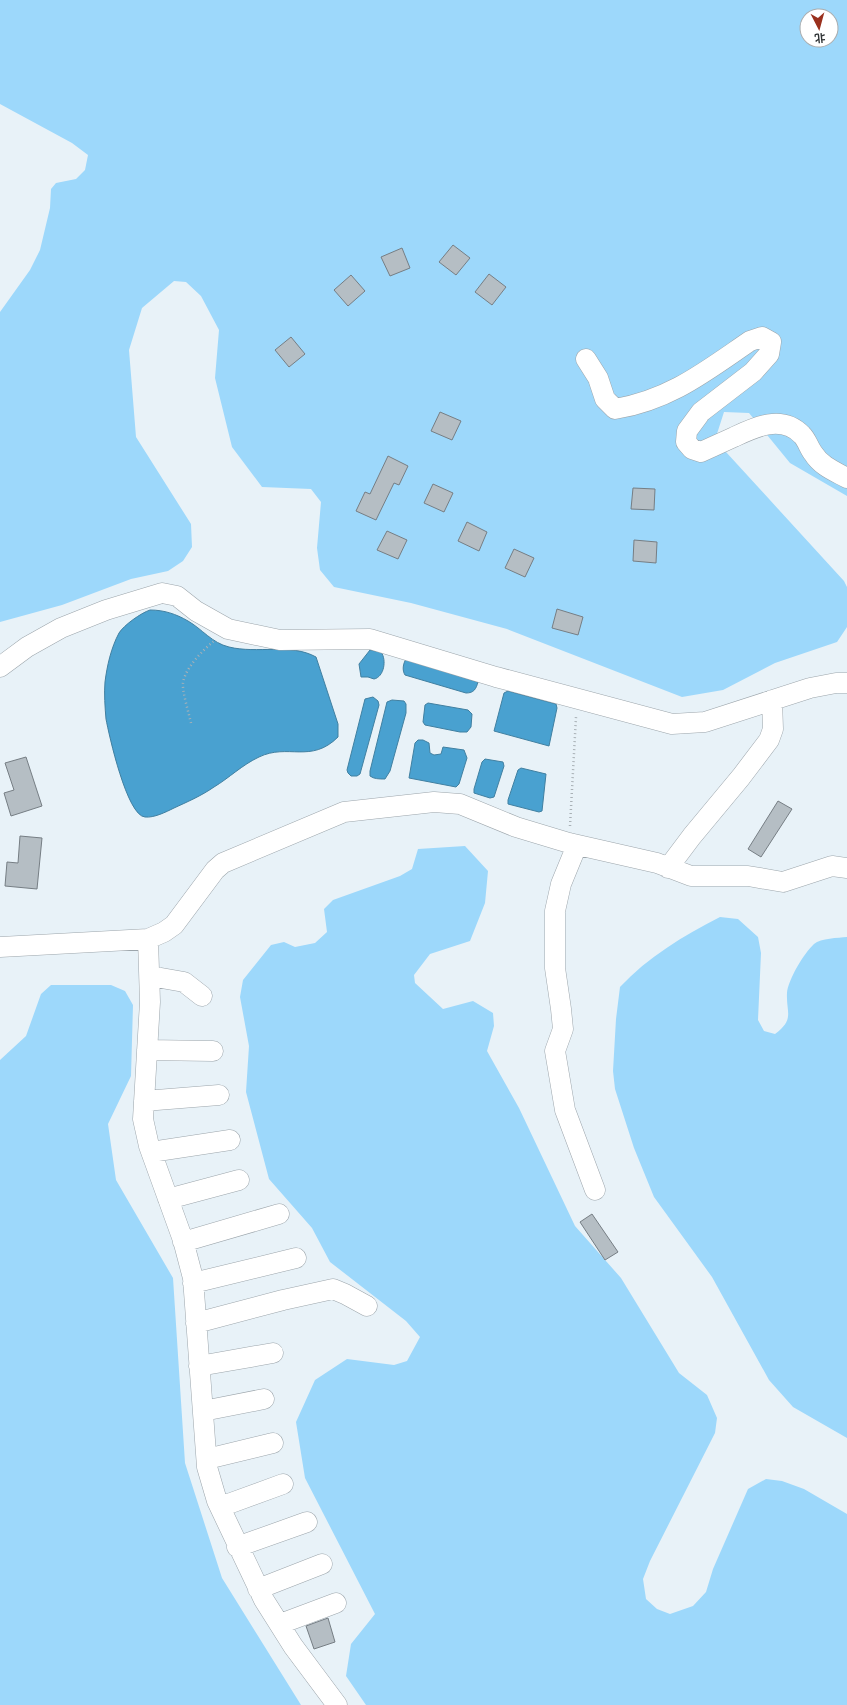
<svg xmlns="http://www.w3.org/2000/svg" width="847" height="1705" viewBox="0 0 847 1705" font-family="Karla,'Noto Sans SC',sans-serif">
<style>
.green{fill:#9dd8fb;fill-rule:evenodd}
.water{fill:#49a1d0;stroke:#4180a1}
.building{fill:#b5bec4;stroke:#767e84}
.lines{fill:none;stroke-linecap:round;stroke-linejoin:round}
.minor-casing{stroke:#9ca5ab;stroke-width:21}
.path{stroke:#a9b1b6;stroke-width:2.5;stroke-dasharray:1 3;stroke-linecap:butt}
.minor{stroke:#fff;stroke-width:20}
</style>
<rect width="100%" height="100%" fill="#e8f2f8"/>
<!-- green -->
<path class="green" d="M0,0h847v496l-57,-33 -41,-50 -25,-1 -9,28 129,141 3,6v40l-10,15 -62,21 -52,27 -41,7 -175,-68 -96,-26 -77,-16 -14,-17 -3,-22 4,-46 -10,-13 -49,-2 -30,-40 -17,-69 4,-48 -18,-34 -15,-14 -12,-1 -32,27 -13,42 7,87 55,87 1,23 -9,14 -15,10 -37,8 -69,26 -62,17v-310l30,-42 10,-20 10,-42 1,-19 5,-6 20,-4 9,-9 3,-15 -16,-12 -72,-39zM807,16h24v24h-24z
M465,846l23,25 -3,32 -15,38 -40,13 -16,21 1,8 28,26 30,-8 20,12 1,13 -7,25 32,57 56,118 46,52 58,95 28,22 10,23 -2,15 -65,128 -7,18 3,20 11,10 13,5 23,-8 13,-14 7,-23 35,-80 18,-10 16,2 22,8 43,25v191h-481l-20,-29 5,-32 24,-30 -70,-136 -9,-56 19,-42 32,-21 47,6 13,-4 13,-24 -14,-16 -76,-59 -18,-34 -43,-49 -23,-87 3,-46 -9,-49 3,-17 28,-35 13,-3 11,5 20,-4 12,-11 -3,-23 9,-9 67,-24 12,-7 6,-20z
M720,917l18,2 20,18 3,16 -3,67 6,11 11,3c20,-15 11,-21 12,-41 1,-13 17,-40 27,-49 7,-6 24,-6 33,-7v501l-54,-31 -24,-27 -57,-103 -58,-80 -20,-49 -19,-59 -2,-18 3,-52 4,-32c28,-30 63,-51 100,-70z
M51,985h60l14,6 8,14 -2,71 -23,48 8,56 57,98 12,185 37,115 79,127h-301v-645l26,-24 15,-42z"/>
<!-- water -->
<path class="water" d="M150,610c14,0 26,4 38,11 14,8 24,22 41,26 28,7 62,-4 87,10l22,67v13c-27,27 -50,6 -79,20 -17,8 -30,21 -45,30 -13,9 -27,15 -40,21 -8,4 -20,10 -29,9 -18,-1 -36,-82 -39,-98 -1,-11 -2,-26 -1,-37 2,-16 6,-34 14,-49 5,-8 22,-20 31,-23z
M370,650l11,2c6,8 3,25 -7,27l-6,-2h-7l-2,-13z
M406,659l72,23c-2,7 -4,11 -12,11l-61,-18c-3,-5 -2,-11 1,-16z
M508,691l48,13 1,4 -8,38 -55,-15 10,-38z
M373,697l5,4 1,4 -19,69 -3,2h-6l-3,-3 -1,-3 18,-71z
M392,700l12,1 2,3v9l-16,58 -5,8c-6,0 -11,0 -15,-3v-5l17,-69z
M428,703l40,7 4,4 -1,13 -4,5h-7l-35,-7 -2,-3 2,-17z
M418,740h5l6,3 1,10 4,2 7,-1 2,-7 21,3 3,8 -8,26 -3,3 -47,-9 6,-35z
M485,759l18,3 1,4 -10,31 -4,1 -16,-5v-4l8,-27z
M521,768l25,6 -4,37 -3,1 -31,-8v-4l10,-30z"/>
<!-- building -->
<path class="building" d="M453,245l17,13 -14,17 -17,-13z
M402,248l8,20 -20,8 -9,-19z
M489,274l17,13 -14,18 -17,-13z
M351,275l14,16 -17,15 -14,-16z
M291,337l14,17 -16,13 -14,-17z
M440,412l21,9 -9,19 -21,-9z
M388,456l20,10 -9,19 -5,-2 -18,37 -20,-9 9,-19 5,2z
M433,484l20,9 -9,19 -20,-9z
M633,488l22,1 -1,21 -23,-1z
M467,522l20,10 -8,19 -21,-10z
M387,531l20,9 -9,19 -21,-9z
M634,540l23,2 -1,21 -23,-2z
M514,549l20,9 -9,19 -20,-9z
M557,609l26,8 -5,18 -26,-7z
M26,757l16,49 -31,10 -7,-23 10,-3 -9,-27z
M778,801l14,8 -31,48 -13,-8z
M20,836l22,2 -5,51 -32,-3 2,-24 11,1z
M592,1214l26,38 -13,8 -25,-38z
M328,1618l7,24 -21,7 -8,-23z"/>
<g class="lines">
<!-- minor casing -->
<g class="minor-casing">
<path id="minor" d="M586,359l12,19 7,21 10,10c55,-9 91,-38 135,-68l12,-4 9,5 -2,12 -16,18 -52,40 -14,19 -1,11 6,7 9,3c11,-5 22,-10 33,-15 21,-10 48,-23 68,-2 5,5 7,13 11,18 8,13 21,18 34,25
M0,667l27,-20 34,-19 45,-18 56,-17 15,3 19,15 32,18 52,11 90,-1 126,38 176,47 33,-2 105,-34 26,-5h11
M577,845l-16,39 -6,27v57l6,41 2,20 -8,22 10,59 30,80
M668,868l24,-32 49,-59 28,-37 4,-11 -1,-29
M148,939l2,63 -7,117 6,27 34,94 10,38 14,189 10,34 47,99 29,46 44,59
M0,947l148,-8 16,-7 10,-7 41,-55 8,-7 121,-51 90,-10 26,2 56,23 53,16 88,20 34,13h57l35,6 49,-16 15,2
M150,976l34,6 18,14
M147,1050l66,1
M144,1101l75,-6
M151,1152l79,-12
M168,1199l71,-19
M183,1242l96,-28
M193,1283l103,-25
M196,1323l87,-23 50,-11 12,5 22,12
M199,1366l74,-13
M203,1411l61,-12
M207,1459l66,-16
M220,1507l63,-23
M237,1547l70,-25
M258,1589l64,-25
M280,1624l56,-21"/>
</g>
<!-- path -->
<path class="path" d="M191,723c-2,-9 -9,-32 -8,-40 2,-15 20,-33 31,-42
M570,826l6,-109"/>
<!-- minor -->
<use href="#minor" class="minor"/>
</g>
<!-- north arrow -->
<g transform="translate(819 28) rotate(174)"><circle r="19" fill="#ffffff" stroke="#abadae"/>
<path d="M0-3L7 15L0 10L-7 15Z" fill="#9a301d"/>
<text y="-6" font-size="11" font-weight="bold" text-anchor="middle" fill="#2e3234">北</text>
</g>
</svg>
